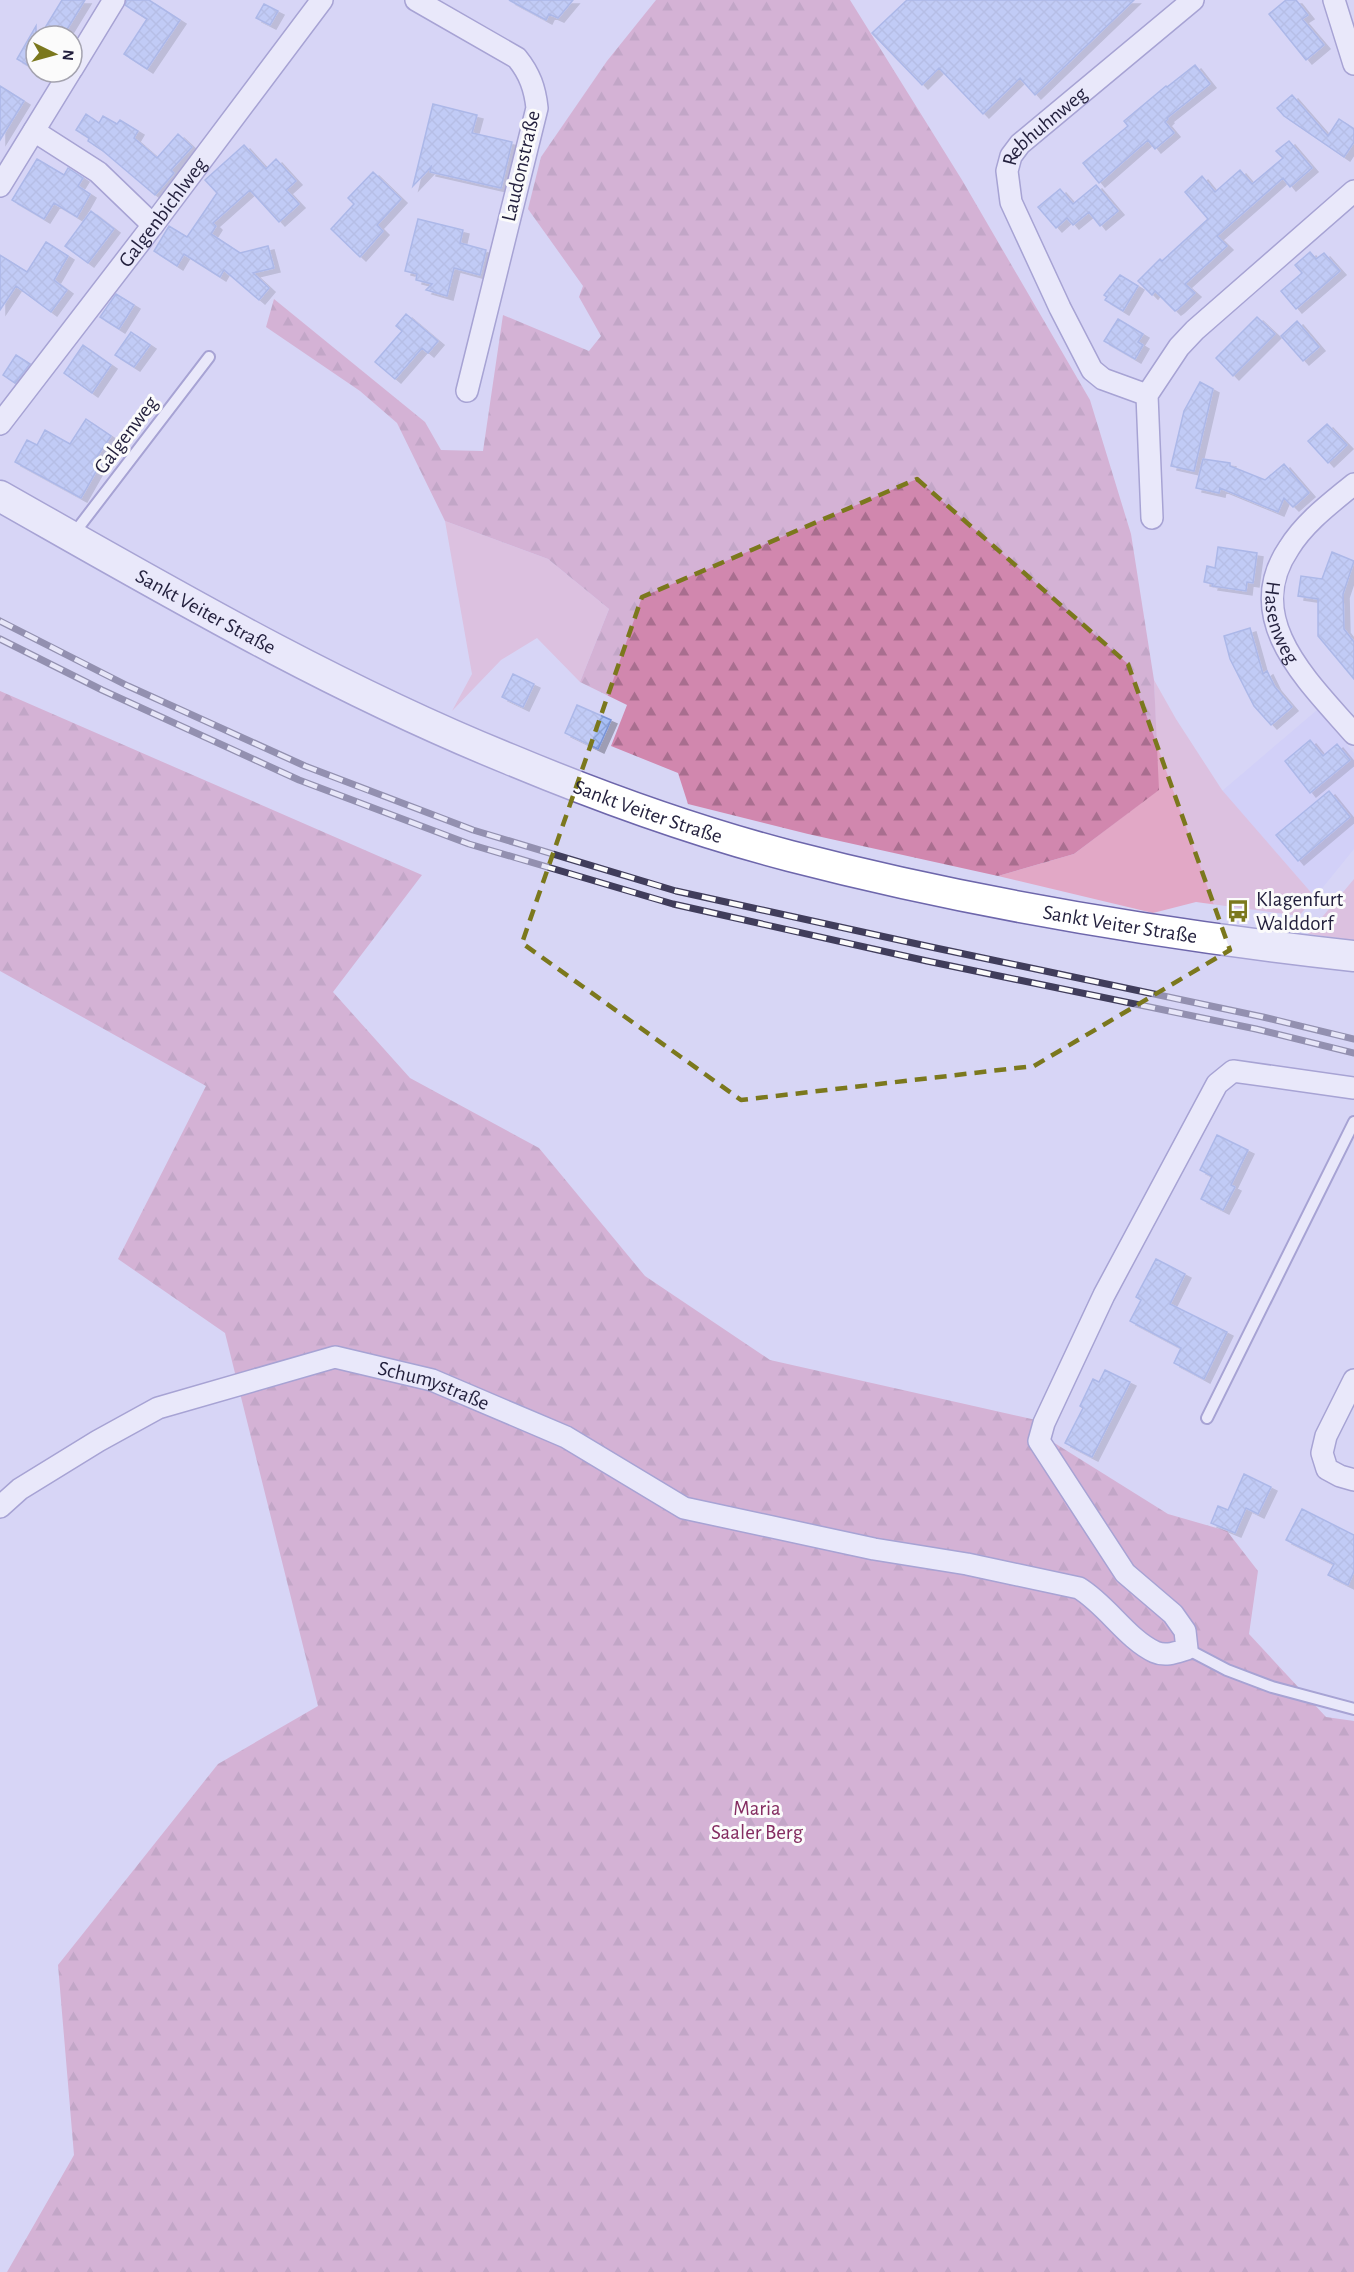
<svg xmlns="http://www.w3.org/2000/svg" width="1354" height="2272" viewBox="0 0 1354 2272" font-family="'Alegreya Sans',sans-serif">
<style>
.built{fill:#ccc9fb}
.grass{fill:#e2a8c6}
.forest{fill:url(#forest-firs)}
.building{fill:url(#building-cross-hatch);stroke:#7994d8;stroke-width:1.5;filter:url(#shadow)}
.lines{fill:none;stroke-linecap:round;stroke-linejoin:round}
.lane-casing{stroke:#6d66ab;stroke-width:14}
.street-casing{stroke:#6d66ab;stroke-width:24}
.secondary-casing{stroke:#6d66ab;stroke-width:33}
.lane{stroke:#fff;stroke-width:10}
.street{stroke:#fff;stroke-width:21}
.secondary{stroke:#fff;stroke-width:30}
.rail-casing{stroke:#403d5b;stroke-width:7}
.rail{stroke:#fbfbfb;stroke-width:4.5;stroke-dasharray:14;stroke-linecap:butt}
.marked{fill:none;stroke:#7b781d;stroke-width:4.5;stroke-dasharray:12 8;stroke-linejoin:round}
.labels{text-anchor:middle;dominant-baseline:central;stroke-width:6;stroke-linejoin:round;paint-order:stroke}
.street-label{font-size:21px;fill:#221f3c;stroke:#fbfbfb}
.poi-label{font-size:21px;fill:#221f3c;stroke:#fbfbfb;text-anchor:start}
.park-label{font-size:21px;fill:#842c61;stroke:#fbfbfb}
</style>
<defs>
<pattern id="forest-firs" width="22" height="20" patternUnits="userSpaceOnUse" patternTransform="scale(1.5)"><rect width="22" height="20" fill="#d187ae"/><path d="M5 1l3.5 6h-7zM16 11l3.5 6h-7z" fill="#a96e8f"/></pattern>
<pattern id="building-cross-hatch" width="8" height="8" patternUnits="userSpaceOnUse" patternTransform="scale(1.5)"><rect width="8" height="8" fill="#a7bef5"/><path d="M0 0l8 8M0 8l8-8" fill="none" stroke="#8fa3d3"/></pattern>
<filter id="shadow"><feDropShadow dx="6" dy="4" stdDeviation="0" flood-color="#0004"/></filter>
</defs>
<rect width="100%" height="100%" fill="#d7d6f5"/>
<!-- built -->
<path class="built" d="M1317,710l37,43v96l-39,48 -93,-106z"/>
<!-- grass -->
<path class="grass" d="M445,521l103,38 61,50 -29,73 -43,-44 -36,22 -49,51 20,-37z
M1154,680l22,39 46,71 93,107 -16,19 -103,-14 -43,11 -155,-37 76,-22 84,-64z
M1354,879v61l-46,-6z"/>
<!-- forest -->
<path class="forest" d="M656,0h194l112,180 128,220 41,134 23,146 5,110 -85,64 -76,22 -190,-42 -120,-30 -10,-31 -67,-27 16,-41 -47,-23 29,-73 -61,-50 -103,-38 -48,-98 -37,-32 -94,-64 8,-28 151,123 16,28 42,1 20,-136 86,36 12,-15 -22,-39 4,-11 -55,-77 13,-52 66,-96z
M0,691l422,184 -89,117 77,86 129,70 106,128 125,84 266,60 12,19 120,75 59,17 31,40 -9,63 77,83 28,4v551h-1347l67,-117 -16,-190 160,-201 100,-58 -93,-373 -107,-74 88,-173 -206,-115z"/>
<!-- building -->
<path class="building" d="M62,0h23l-22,36h-23z
M127,0h22l31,20 -33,49 -23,-15 23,-35 -22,-14z
M509,0h64l-15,18 -9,-4 -3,6z
M907,0h227l-99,95 -15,-17 -37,36 -44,-46 -17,17 -50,-52z
M1286,0h10l12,15 -6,4 22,26 -18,15 -37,-46z
M264,4l14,7 -8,14 -14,-7z
M36,26v44l-19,-11z
M1195,65l15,19 -43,34 1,1 -3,3 9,11 -19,16 -7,-9 -49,43 -16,-20 45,-37 -4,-5 42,-35 1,1z
M0,86l24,15 -24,39z
M1292,95l36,41 11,-17 15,10v13l-10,15 -60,-41 -7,-8z
M433,104l44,11 -5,18 40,9 -11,46 -71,-16 1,-5 -18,19z
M86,114l13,9 4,-7 14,8 3,-4 18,11 -4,7 23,20 21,-24 14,13 -21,23 3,3 -19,22 -52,-44 -15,-10 1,-3 -13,-8z
M1289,141l23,27 -22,19 -7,-9 -66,58 10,10 -42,38 10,9 -17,16 -3,2 -20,-20 -3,4 -14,-14 22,-22 2,2 46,-42 -23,-27 17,-16 13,16 25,-22 12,14 31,-26 -7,-7z
M244,145l22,24 10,-10 20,22 -10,9 13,14 -20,18 -29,-32 -37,33 3,3 -5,8 29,19 28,-7 6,22 -21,5 16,15 -10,12 -35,-30 -4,7 -36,-23 -7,12 -23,-15 15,-25 18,11 30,-44 -12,-13z
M37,159l27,16 4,-7 15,10 -5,8 12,8 -13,23 -23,-14 -10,16 -32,-19z
M373,172l28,27 -24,26 6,6 -23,26 -29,-28 23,-25 -6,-6z
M1096,185l22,26 -18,15 -11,-14 -16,13 -6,-7 -11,10 -18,-21 22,-18 13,15z
M91,211l23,18 -26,34 -23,-17z
M418,219l45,11 -3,13 26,7 -6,25 -26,-7 -7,28 -21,-6 6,-6 -16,-4 1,-6 -12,-3z
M46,242l22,14 -14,24 13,10 -16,22 -35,-26 -16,24v-55l27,17z
M1310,252l6,7 8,-6 16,18 -44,38 -15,-18 21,-18 -7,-8z
M1120,275l18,11 -15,25 -18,-11 2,-3 -3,-2z
M116,294l18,11 -15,24 -19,-12z
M406,314l32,27 -10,12 -6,-5 -27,31 -20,-17 27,-31 -6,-5z
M1257,317l18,17 -42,42 -17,-18z
M1118,319l25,15 -5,8 5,3 -8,14 -31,-18z
M1297,321l22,26 -16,14 -22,-25z
M131,332l19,13 -16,22 -19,-12z
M83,345l28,20 -19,28 -28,-20z
M16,355l14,9 -15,19 -12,-8z
M1200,382l13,7 -19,82 -23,-5 13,-55z
M86,419l25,17 -15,22 6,3 -21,37 -66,-36 12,-22 10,5 8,-15 25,14z
M1327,424l20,21 -19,18 -20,-22z
M1203,459l27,4v3l35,14 19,-16 25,29 -16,14 -9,-9 -6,14 -58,-24 -1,5 -23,-5z
M1218,547l39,6 -4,30 -6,-1 -1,9 -34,-5 1,-2 -9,-2 3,-16 8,2z
M1332,552l22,9 -11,33 1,35 10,13v37l-36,-43v-37l-20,-3 3,-20 21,3z
M1250,628l13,46 4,-3 8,16 17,20 -21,18 -17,-19 -24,-47 -6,-23z
M513,674l21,10 -11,23 -21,-10z
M577,705l34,15 -13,29 -33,-16z
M1310,740l13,16 14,-12 13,16 -40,33 -25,-32z
M1329,791l21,26 -52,44 -22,-26z
M1217,1135l31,15 -17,35 4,2 -12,23 -22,-11 11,-23 -12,-6z
M1156,1259l29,15 -15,30 57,28 -23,47 -30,-16 7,-15 -51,-27 11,-21 -5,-3z
M1105,1370l25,12 -38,75 -27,-14 18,-35 -3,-2 13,-27 6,3z
M1244,1474l27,13 -13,27 -12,-6 -11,25 -24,-10 7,-17 10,4z
M1302,1509l52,26v36l-6,14 -20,-10 6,-11 -48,-24z"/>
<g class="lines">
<!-- lane casing -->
<g class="lane-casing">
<path id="lane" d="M72,536l137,-179
M1207,1418l147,-296
M1187,1649l40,21 45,17 82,22"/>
</g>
<!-- street casing -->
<g class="street-casing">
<g id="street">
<path d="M416,0l101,58c13,16 18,31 20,50l-70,283"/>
<path d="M1334,0l20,64"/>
<path d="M72,69l42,-69"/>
<path d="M34,131l64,41 55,53"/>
<path d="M0,186l70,-114"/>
<path id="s1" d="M1147,395l-44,-16 -11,-9 -32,-62 -49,-106 -4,-31 4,-15 9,-12 173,-144"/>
<path id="s2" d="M0,424l153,-199 169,-225"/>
<path id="s3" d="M1354,484c-23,19 -49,38 -65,64 -49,72 21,135 65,186"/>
<path d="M1152,518l-5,-123 32,-48 16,-17 159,-139"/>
<path d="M1354,1380l-28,56 -4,17 5,16 13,7 14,4"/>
<path id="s4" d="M0,1507l20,-18 78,-48 60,-33 177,-51 97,23 134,57 118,71 190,41 93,15 112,24c28,17 48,51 76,64 11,5 22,0 32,-3l-2,-18 -12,-17 -48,-41 -86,-132 5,-18 60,-128 113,-211 16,-13 121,17"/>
</g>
</g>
<!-- secondary casing -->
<g class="secondary-casing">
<g id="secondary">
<path id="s5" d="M0,496c166,94 331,191 509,263 91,38 185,72 281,97 185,48 374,79 564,100"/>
</g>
</g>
<!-- lane -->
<use href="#lane" class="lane"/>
<!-- street -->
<use href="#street" class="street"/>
<!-- secondary -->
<use href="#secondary" class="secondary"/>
<!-- rail casing -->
<g class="rail-casing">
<path id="rail" d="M0,621l128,65 177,80 168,64 203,61 255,56 332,70 91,22
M0,639l102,51 197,90 170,64 204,60 254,57 329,68 98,24"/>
</g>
<!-- rail -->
<use href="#rail" class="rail"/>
</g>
<!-- marked area -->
<path d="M0 0H1354V2272H0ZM917,479l211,185 102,286 -196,116 -293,34 -219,-157 120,-346z" fill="#d7d6f5" fill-opacity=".55" fill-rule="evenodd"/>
<path class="marked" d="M917,479l211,185 102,286 -196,116 -293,34 -219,-157 120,-346z"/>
<!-- icons -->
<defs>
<g id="bus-bare" transform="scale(1.8)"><path d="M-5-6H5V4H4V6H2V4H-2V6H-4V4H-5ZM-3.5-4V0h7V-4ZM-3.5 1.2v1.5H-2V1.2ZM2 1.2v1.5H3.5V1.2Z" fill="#7b781d" stroke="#fbfbfb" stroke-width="2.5" paint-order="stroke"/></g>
</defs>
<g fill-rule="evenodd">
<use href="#bus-bare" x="1238" y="911"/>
</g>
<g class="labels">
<!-- street labels -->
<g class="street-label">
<text stroke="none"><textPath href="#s1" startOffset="339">Rebhuhnweg</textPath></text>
<text transform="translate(521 166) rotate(-77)">Laudonstraße</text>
<text stroke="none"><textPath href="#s2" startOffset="267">Galgenbichlweg</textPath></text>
<text transform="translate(126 435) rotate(-53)">Galgenweg</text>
<text stroke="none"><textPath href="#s5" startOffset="236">Sankt Veiter Straße</textPath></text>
<text stroke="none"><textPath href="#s3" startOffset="171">Hasenweg</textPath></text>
<text stroke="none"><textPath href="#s5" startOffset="722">Sankt Veiter Straße</textPath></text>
<text stroke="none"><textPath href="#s5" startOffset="1208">Sankt Veiter Straße</textPath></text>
<text stroke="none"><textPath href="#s4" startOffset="474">Schumystraße</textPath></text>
</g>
<!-- poi labels -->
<g class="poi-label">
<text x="1256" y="899">Klagenfurt<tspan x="1256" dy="24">Walddorf</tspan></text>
</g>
<!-- park labels -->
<g class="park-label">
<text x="757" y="1808">Maria<tspan x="757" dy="24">Saaler Berg</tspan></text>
</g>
</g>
<!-- north arrow -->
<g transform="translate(54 54) rotate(95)"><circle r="28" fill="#fbfbfb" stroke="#a4a3af" stroke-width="1.5"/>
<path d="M0-4.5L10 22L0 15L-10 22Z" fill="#7b781d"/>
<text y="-9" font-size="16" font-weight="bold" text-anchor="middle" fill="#221f3c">N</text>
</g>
</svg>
